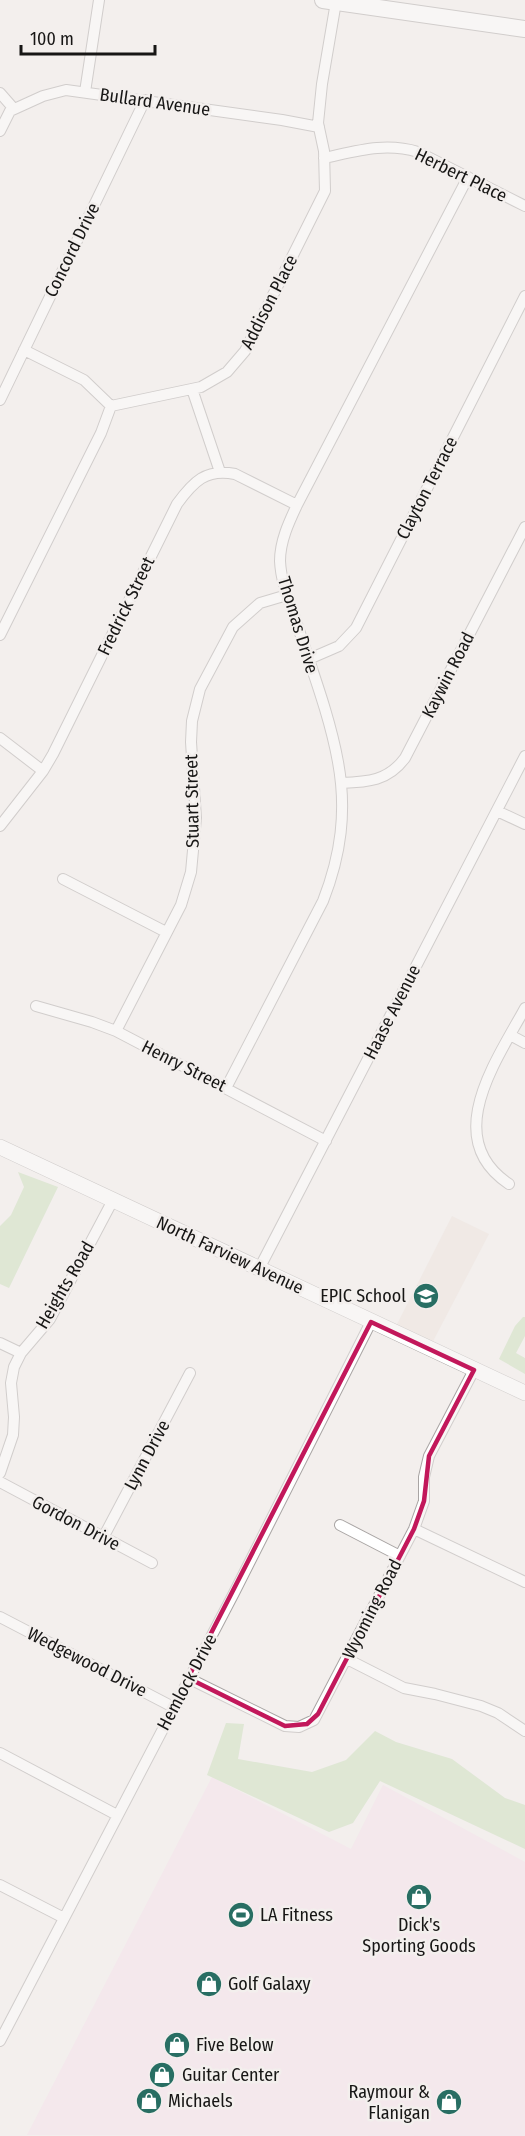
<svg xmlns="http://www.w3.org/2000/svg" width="525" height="2136" viewBox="0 0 525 2136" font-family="'Fira Sans Condensed',sans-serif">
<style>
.commercial{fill:#f5dfec}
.built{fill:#ede2dc}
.green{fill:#c7ddb7}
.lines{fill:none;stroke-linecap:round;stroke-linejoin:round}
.street-casing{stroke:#a9a5a4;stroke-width:12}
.secondary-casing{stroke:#a9a5a4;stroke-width:16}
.primary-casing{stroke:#a9a5a4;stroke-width:18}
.street{stroke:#fff;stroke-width:10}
.secondary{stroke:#fff;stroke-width:15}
.primary{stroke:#fff;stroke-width:16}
.marked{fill:none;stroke:#c2185b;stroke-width:4.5;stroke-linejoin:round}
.labels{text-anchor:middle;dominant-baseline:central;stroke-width:5;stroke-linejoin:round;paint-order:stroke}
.street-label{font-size:18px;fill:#171615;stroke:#f3efed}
.poi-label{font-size:18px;fill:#171615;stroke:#f3efed;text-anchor:start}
</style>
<rect width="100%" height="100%" fill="#f3efed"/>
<!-- commercial -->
<path class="commercial" d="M212,1777l139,72 32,-64 142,77v274l-498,-1z"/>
<!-- built -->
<path class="built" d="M452,1216l37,18 -60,115 -36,-17z"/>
<!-- green -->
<path class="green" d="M18,1172l40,15 -49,101 -9,-4v-58l11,-11 13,-28z
M523,1317h2v19l-9,17 9,5v16l-26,-15 16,-33z
M226,1723l18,1 -6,35 74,13 34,-12 29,-29 21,11 56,17 53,39 20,7v44l-145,-68 -27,42 -24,9 -122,-57z"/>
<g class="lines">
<!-- street casing -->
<g class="street-casing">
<path id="street" d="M85,92l14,-92
M0,93l14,16
M0,131l10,-20 33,-15 23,-6 216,30 37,7
M324,158c33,-7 61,-16 94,-6l107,54
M24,350l60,30 27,26
M192,389l28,83
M0,400l145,-300
M111,406l90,-19 26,-15 18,-21 80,-160 -1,-40 -6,-28 4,-39 14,-82
M0,635l101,-202 10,-27
M309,659l30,-13 17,-18 169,-332
M0,738l43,33
M341,783c27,-1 47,-2 64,-25l120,-231
M497,811l28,13
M0,826l43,-55 10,-17 124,-250c16,-22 29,-36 58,-30l62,31
M63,879l103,53
M36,1006l56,16 24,9 210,110
M116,1031l65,-126 10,-33 5,-54 -5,-76 1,-21 8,-32 33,-62 27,-24 27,-8
M510,1035l15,8
M226,1088l97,-187c18,-46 24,-90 15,-139 -8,-45 -26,-92 -40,-135 -7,-22 -17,-43 -18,-66 0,-20 9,-39 17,-56l171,-328
M509,1184c-69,-46 -12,-124 16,-176
M259,1269l266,-513
M0,1343l21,10
M0,1473l13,-38 1,-18 -3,-34 3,-16 7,-14 29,-34 63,-119
M0,1482l152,81
M340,1525l60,31
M414,1529l111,53
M104,1536l86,-163
M0,1617l173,90
M347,1659l57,29 31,6 46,12 17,7 27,18
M188,1678l97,48 14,1 15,-7 100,-191 10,-28v-24l5,-21 45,-86
M0,1753l117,62
M0,1885l64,33
M0,2041l234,-448 137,-271"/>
</g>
<!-- secondary casing -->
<g class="secondary-casing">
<path id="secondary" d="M0,1147l525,246"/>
</g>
<!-- primary casing -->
<g class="primary-casing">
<path id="primary" d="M323,0l202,29"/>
</g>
<!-- street -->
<use href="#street" class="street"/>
<!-- secondary -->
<use href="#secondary" class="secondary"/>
<!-- primary -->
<use href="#primary" class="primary"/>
</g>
<!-- marked area -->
<path d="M0 0H525V2136H0ZM371,1322l103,48 -45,86 -5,45 -10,28 -96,185 -11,10 -22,2 -97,-48z" fill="#f3efed" fill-opacity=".55" fill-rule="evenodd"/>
<path class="marked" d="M371,1322l103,48 -45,86 -5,45 -10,28 -96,185 -11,10 -22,2 -97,-48z"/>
<!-- icons -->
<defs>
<g id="school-disc" transform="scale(1.35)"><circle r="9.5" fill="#286e63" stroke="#f3efed"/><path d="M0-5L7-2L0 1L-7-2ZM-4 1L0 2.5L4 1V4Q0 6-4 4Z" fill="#fff"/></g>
<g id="shop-disc" transform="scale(1.35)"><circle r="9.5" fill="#286e63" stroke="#f3efed"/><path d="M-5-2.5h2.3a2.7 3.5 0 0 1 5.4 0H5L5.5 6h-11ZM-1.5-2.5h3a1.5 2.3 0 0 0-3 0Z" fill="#fff"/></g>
<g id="stadium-disc" transform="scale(1.35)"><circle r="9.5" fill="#286e63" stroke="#f3efed"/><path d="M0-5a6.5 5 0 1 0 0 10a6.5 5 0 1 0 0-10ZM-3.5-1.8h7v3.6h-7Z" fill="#fff"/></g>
</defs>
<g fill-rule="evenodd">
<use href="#school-disc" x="426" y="1296"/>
<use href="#shop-disc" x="419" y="1897"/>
<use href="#stadium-disc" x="241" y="1915"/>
<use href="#shop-disc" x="209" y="1984"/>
<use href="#shop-disc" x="177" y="2045"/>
<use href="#shop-disc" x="162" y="2075"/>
<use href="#shop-disc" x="149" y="2101"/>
<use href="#shop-disc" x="449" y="2102"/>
</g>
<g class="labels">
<!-- street labels -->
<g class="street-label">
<text transform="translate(155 102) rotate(8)">Bullard Avenue</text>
<text transform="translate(461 175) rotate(26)">Herbert Place</text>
<text transform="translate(72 250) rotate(-64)">Concord Drive</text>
<text transform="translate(269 302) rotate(-63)">Addison Place</text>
<text transform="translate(427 488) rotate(-63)">Clayton Terrace</text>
<text transform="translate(126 606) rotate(-64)">Fredrick Street</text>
<text transform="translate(298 625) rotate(73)">Thomas Drive</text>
<text transform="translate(448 675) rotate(-63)">Kaywin Road</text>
<text transform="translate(192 801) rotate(-91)">Stuart Street</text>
<text transform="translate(392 1012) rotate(-63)">Haase Avenue</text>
<text transform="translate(184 1066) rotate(27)">Henry Street</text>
<text transform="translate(230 1255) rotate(25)">North Farview Avenue</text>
<text transform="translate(65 1285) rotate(-60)">Heights Road</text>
<text transform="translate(147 1455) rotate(-62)">Lynn Drive</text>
<text transform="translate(76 1523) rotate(28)">Gordon Drive</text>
<text transform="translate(372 1609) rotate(-63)">Wyoming Road</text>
<text transform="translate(87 1662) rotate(27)">Wedgewood Drive</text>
<text transform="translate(187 1682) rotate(-62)">Hemlock Drive</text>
</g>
<!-- poi labels -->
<g class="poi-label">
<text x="406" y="1296" text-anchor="end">EPIC School</text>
<text x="260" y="1915">LA Fitness</text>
<text x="419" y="1925" text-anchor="middle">Dick's<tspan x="419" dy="21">Sporting Goods</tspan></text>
<text x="228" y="1984">Golf Galaxy</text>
<text x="196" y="2045">Five Below</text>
<text x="182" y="2075">Guitar Center</text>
<text x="430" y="2092" text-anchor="end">Raymour &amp;<tspan x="430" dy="21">Flanigan</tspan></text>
<text x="168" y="2101">Michaels</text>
</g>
</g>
<!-- scale -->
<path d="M21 45v9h134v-9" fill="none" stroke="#171615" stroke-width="3"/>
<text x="30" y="45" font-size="18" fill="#171615" stroke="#f3efed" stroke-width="4.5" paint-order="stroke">100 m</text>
</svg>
